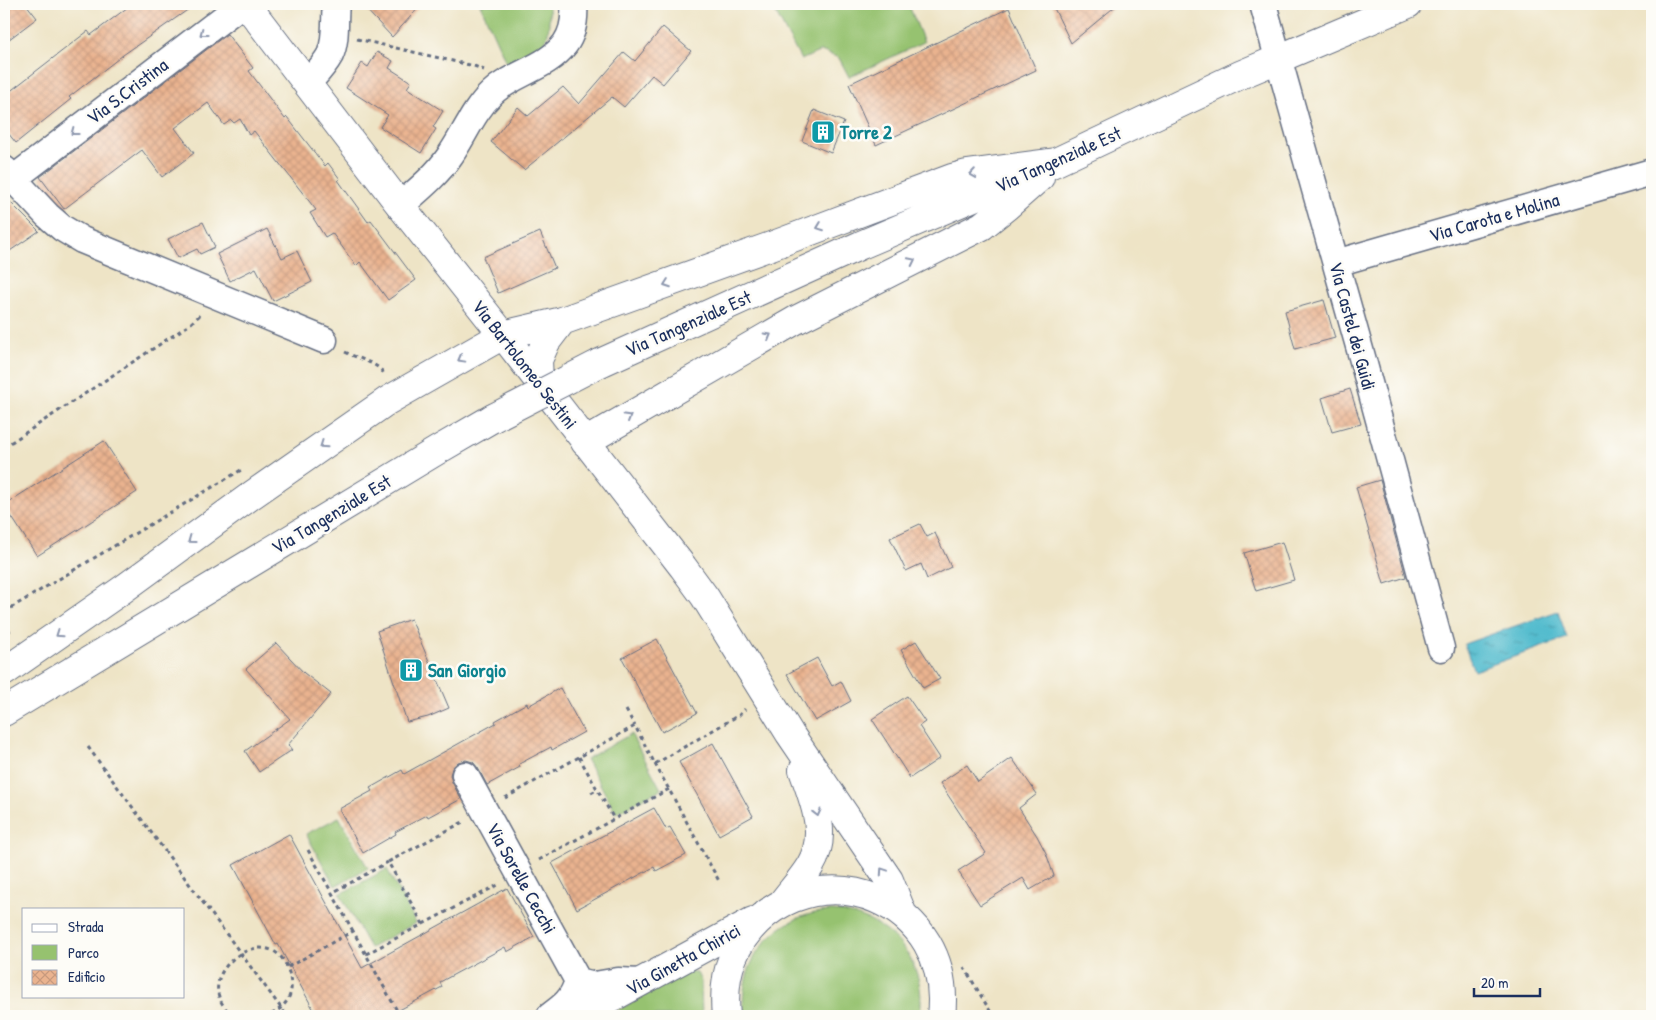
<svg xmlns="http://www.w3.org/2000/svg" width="1656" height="1020" viewBox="0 0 1656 1020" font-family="'Patrick Hand',sans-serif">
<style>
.green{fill:#96c26f;stroke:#587866}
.water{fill:url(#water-ripples);stroke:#367696}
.building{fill:url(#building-cross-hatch)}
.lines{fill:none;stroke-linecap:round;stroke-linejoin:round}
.minor-casing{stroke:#656e82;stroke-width:29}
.secondary-casing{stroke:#656e82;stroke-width:30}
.primary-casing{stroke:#656e82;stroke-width:30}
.path{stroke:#656e82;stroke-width:3;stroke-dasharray:4 4;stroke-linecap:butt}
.minor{stroke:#fff;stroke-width:26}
.secondary{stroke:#fff;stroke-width:28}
.primary{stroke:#fff;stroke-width:28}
.primary-bridge-casing{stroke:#656e82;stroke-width:30;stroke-linecap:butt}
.primary-bridge{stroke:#fff;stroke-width:28}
.oneway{stroke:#8d97ae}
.labels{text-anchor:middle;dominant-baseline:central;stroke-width:5;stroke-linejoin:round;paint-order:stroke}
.street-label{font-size:19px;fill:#1b2f5e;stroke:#fdfcf7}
.culture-label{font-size:19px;font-weight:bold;fill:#0d838f;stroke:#fdfcf7;text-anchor:start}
</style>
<defs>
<pattern id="water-ripples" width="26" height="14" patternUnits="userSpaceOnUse" patternTransform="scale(1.25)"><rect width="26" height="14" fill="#52bcce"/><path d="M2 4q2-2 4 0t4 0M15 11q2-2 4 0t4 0" fill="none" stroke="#4399aa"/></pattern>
<pattern id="building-cross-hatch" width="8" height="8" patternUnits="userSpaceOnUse" patternTransform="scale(1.25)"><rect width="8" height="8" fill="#eab38f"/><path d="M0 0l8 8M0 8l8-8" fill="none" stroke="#c89a7e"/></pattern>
</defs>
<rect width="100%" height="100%" fill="#fdfcf7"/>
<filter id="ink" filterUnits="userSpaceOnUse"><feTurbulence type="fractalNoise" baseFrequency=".02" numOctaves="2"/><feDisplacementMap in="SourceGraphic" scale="10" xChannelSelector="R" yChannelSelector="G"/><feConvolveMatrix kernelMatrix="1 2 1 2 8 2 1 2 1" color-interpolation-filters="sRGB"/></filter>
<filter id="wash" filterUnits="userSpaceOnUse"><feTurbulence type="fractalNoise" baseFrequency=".0096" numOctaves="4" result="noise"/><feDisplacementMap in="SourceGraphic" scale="20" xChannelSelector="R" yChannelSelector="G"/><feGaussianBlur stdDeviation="1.12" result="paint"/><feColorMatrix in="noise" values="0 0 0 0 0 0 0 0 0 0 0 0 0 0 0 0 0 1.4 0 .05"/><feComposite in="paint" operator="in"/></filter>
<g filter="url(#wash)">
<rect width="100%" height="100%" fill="#eee4c6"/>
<!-- green -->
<path class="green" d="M480,4h69c1,45 -3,43 -40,65z
M771,4h93l46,4 14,34 -75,35 -10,-19 -18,-7 -20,9z
M631,734l30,55 -45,24 -30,-54z
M339,817l29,51 -33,18 -29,-52z
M387,869l29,54 -46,25 -30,-54z
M832,911c56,4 96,48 88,105h-176c-7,-56 31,-103 88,-105z
M690,971l7,2 4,8 1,35h-95z"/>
<!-- water -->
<path class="water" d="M1558,611l9,27 -93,33 -10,-27z"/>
<g id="blocks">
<!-- building -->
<path class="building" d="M4,4h22l11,14 -33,25z
M132,4h64l-73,51 -54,42 2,2 -55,44 -12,-15v-32l84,-65 3,4z
M361,4h61l-30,33z
M1052,4h66l-47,39z
M1009,8l27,62 -160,75 -27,-61z
M663,27l28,24 -28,33 -11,-9 -28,32 -12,-10 -88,73 -33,-28 27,-35 10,9 35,-29 16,17 45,-52 11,9z
M227,34l26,34 -4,3 36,48 2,-2 38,49 3,-3 12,16 -2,1 30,42 3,-2 45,60 -28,20 -28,-38 -4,4 -24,-33 -7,4 -15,-24 6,-3 -62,-79 -5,4 -9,-16 -6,4 -3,-3 -7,5 -16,-22 -33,25 19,25 -32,24 -20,-27 -78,59 -24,-32z
M377,52l16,9 -4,7 22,14 -4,6 36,23 -10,16 3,2 -15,24 -41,-26 8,-12 -42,-27 16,-25 6,4z
M814,110l30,12 -13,31 -29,-12z
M4,196l35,35 -35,24z
M203,222l12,25 -15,7 -3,-5 -19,9 -10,-19z
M267,229l15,29 15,-7 15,31 -39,19 -17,-33 -26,13 -13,-27z
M540,232l15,36 -57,25 -15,-36z
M1324,300l11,38 -40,11 -10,-38z
M1350,389l11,35 -29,8 -10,-34z
M104,441l33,51 -100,64 -33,-51z
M1380,480l26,97 -22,7 -28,-97z
M920,524l7,13 8,-4 16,34 -24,12 -6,-15 -15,7 -16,-33z
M1282,542l12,38 -38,11 -12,-38z
M411,619l38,89 -21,9 -21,5 -30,-91z
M657,639l40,74 -35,19 -40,-74z
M916,641l24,38 -17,9 -22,-38z
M276,643l28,30 27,21 -43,51 4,5 -33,22 -14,-21 45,-32 -44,-50z
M817,658l15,28 9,-5 10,20 -36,20 -28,-47z
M560,688l24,44 -32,18 -1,-3 -32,17 1,3 -33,18 -9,-17 -5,-6 -7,-2 -8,2 -6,6 -2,7 2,7 9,17 -33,18 -1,-2 -32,17 1,2 -33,19 -24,-44 33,-18 -2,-3 32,-18 2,4 92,-51 -1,-2 32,-18 1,3z
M907,696l18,26 -6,4 21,32 -30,20 -38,-59z
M713,743l40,73 -34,19 -40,-73z
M1012,758l25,36 -18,14 18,28 9,17 8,23 -24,14 -7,-12 -43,27 -22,-34 28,-18 -46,-70 27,-18 11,17z
M654,808l12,21 4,-2 16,28 -30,16 -2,-4 -77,42 -25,-46z
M289,834l73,134 145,-80 27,49 -27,15 -2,-5 -65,35 2,5 -54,29h-71l-39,-72 -2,1 -43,-80z"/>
</g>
</g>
<g filter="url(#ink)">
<use href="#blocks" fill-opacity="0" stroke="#656e82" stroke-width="1"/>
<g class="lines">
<!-- minor casing -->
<g class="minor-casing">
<path id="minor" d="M1263,4l99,353 79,291
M307,84c8,-9 17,-18 23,-29 7,-15 4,-35 6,-51
M4,169l43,46 15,13 20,12 242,100
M13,179l229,-175
M400,206c17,-15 36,-30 49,-49 15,-21 24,-46 43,-64 21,-20 55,-25 73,-49 8,-11 10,-27 9,-40
M1336,263l316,-91
M465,775l113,206
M578,981l17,4 23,-4 23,1
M550,1016c15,-11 22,-16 28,-35"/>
</g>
<!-- secondary casing -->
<g class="secondary-casing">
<path id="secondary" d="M246,4l150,196 107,135 180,232 22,30 85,137 99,146 14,35
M782,903c9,-12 20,-24 28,-37 19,-31 4,-65 -7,-96
M578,1016l175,-95
M726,1016c-2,-20 -1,-40 7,-59 23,-55 89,-82 143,-58 21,9 39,24 51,44 13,22 17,48 14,73"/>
</g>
<!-- primary casing -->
<g class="primary-casing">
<path id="primary" d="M600,363l261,-118 195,-83 184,-87 168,-71
M539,381l-1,-21 8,-18 16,-21
M585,442l211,-122 186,-94 25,-20 33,-29
M4,672l118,-82 130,-95 135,-94 116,-66 59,-14 209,-75 181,-68 15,-4 89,-12
M4,712l434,-262 55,-32"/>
</g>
<!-- path -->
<path class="path" d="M357,39l117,27 10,4
M345,352c11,6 34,11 39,22
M4,447l185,-122 11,-10
M4,612l237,-142
M4,622l6,10
M626,710l9,16
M88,747l199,269
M579,757l35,62
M655,764l64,117
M591,793l7,-4
M505,798l130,-72 20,38 84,-49 6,-6
M308,850l24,43
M539,860l130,-71
M406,894l7,-4
M423,924l75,-39
M353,931l-21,-38 56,-31
M366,954l57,-30 -35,-62 75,-40
M288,967l65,-36 47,85
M964,967l29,49
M234,1016c-56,-41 49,-111 57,-32 2,15 -11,27 -23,32"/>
<!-- minor -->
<use href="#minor" class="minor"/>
<!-- secondary -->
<use href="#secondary" class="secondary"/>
<!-- primary -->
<use href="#primary" class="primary"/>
<!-- primary-bridge casing -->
<g class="primary-bridge-casing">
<path id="primary-bridge" d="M493,418l107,-55"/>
</g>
<!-- primary-bridge -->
<use href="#primary-bridge" class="primary-bridge"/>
</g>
<!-- one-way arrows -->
<defs><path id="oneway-chevron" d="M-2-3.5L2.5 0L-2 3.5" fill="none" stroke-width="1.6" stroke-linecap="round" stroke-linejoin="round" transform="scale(1.25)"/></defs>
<g class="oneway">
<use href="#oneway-chevron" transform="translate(203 33) rotate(143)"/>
<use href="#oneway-chevron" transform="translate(74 132) rotate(143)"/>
<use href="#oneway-chevron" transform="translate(973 174) rotate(171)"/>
<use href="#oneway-chevron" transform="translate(820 227) rotate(159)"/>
<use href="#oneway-chevron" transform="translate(912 261) rotate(-26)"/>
<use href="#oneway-chevron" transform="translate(667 284) rotate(160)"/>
<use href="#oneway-chevron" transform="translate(768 336) rotate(-30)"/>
<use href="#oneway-chevron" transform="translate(461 359) rotate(151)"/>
<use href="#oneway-chevron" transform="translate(628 417) rotate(-30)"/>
<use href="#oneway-chevron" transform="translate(323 445) rotate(145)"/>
<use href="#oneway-chevron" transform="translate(191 540) rotate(144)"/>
<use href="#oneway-chevron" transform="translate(59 634) rotate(145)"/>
<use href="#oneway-chevron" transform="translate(817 813) rotate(76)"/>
<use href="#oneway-chevron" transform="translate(883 871) rotate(-124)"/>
</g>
</g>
<!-- icons -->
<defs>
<g id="building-square" transform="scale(1.25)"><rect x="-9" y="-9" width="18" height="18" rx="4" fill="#0f9aa8" stroke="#fdfcf7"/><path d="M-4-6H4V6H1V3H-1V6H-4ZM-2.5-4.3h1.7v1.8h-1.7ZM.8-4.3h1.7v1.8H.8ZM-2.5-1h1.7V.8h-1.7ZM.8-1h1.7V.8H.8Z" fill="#fff"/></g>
</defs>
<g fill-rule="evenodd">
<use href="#building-square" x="823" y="132"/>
<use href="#building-square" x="411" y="670"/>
</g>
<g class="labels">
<!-- street labels -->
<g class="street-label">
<text transform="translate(127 91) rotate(-37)">Via S.Cristina</text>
<text transform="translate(1058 159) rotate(-24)">Via Tangenziale Est</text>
<text transform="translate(1494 217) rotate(-16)">Via Carota e Molina</text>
<text transform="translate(688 323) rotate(-24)">Via Tangenziale Est</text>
<text transform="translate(1353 326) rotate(75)">Via Castel dei Guidi</text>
<text transform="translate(525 364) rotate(52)">Via Bartolomeo Sestini</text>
<text transform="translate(331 514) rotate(-31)">Via Tangenziale Est</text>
<text transform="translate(522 878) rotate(61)">Via Sorelle Cecchi</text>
<text transform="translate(683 959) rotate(-29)">Via Ginetta Chirici</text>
</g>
<!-- culture labels -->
<g class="culture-label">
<text x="840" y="132">Torre 2</text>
<text x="428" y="670">San Giorgio</text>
</g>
</g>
<!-- margin -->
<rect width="1656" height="1020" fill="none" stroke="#fdfcf7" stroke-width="20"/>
<!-- legend -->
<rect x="22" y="908" width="162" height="90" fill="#fdfcf7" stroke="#a3aaba"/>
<rect x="32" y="924" width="25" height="8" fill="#ffffff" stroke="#a3aaba"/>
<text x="68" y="932" font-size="15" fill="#1b2f5e">Strada</text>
<rect x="32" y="945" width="25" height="15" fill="#96c26f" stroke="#a3aaba"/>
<text x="68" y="958" font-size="15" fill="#1b2f5e">Parco</text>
<rect x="32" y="970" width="25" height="15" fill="url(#building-cross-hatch)" stroke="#a3aaba"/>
<text x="68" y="982" font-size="15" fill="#1b2f5e">Edificio</text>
<!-- scale -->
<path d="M1474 988v8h66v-8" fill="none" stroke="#1b2f5e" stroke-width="2.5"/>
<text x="1481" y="988" font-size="15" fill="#1b2f5e" stroke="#fdfcf7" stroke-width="4" paint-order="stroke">20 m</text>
</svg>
